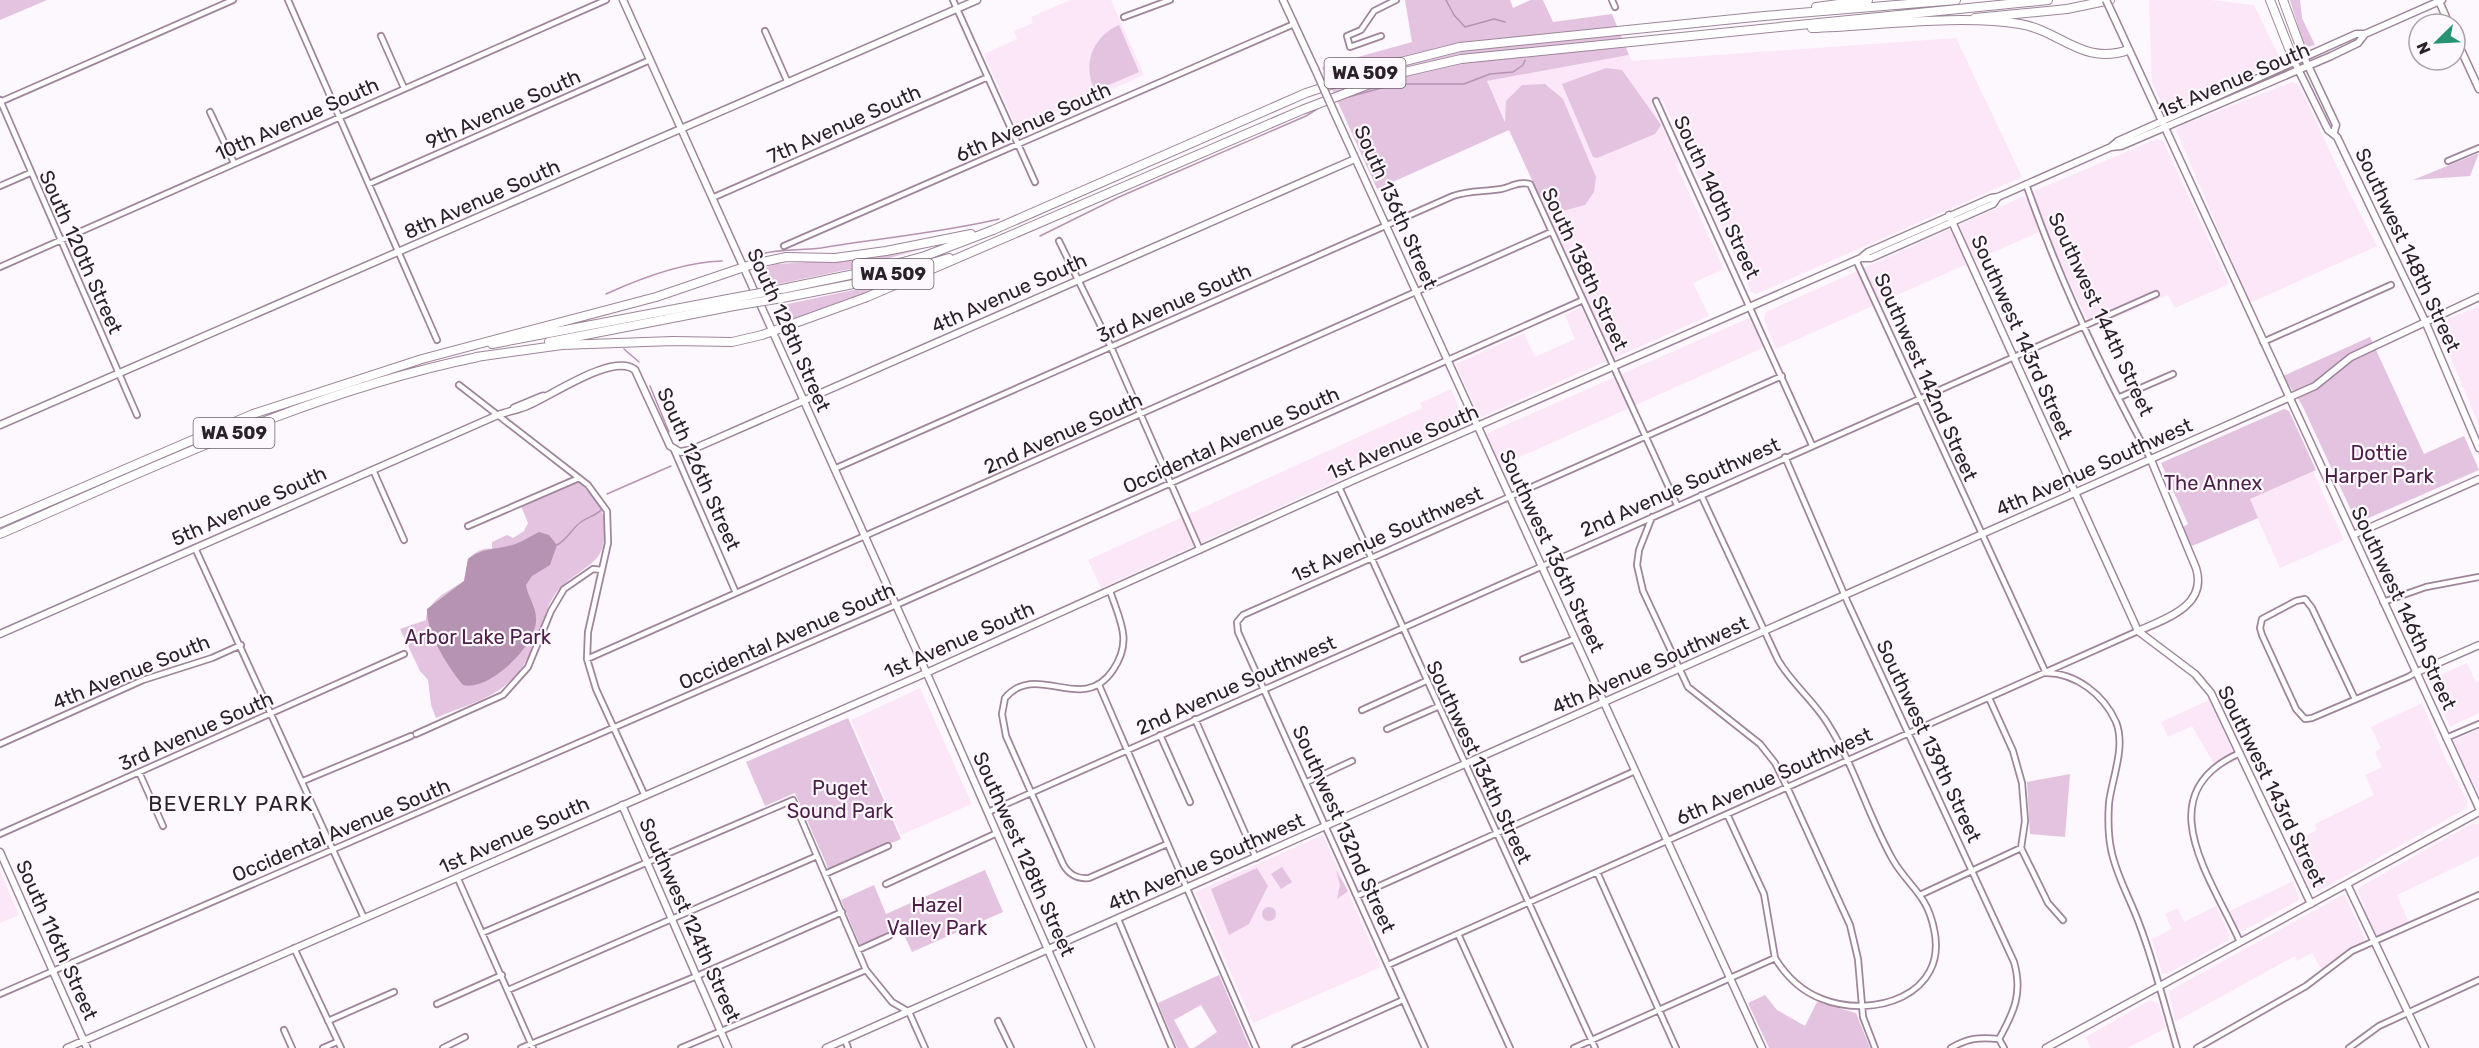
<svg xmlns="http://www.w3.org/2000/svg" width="2479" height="1048" viewBox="0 0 2479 1048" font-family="Rubik,sans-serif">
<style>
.built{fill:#fbe7f8}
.green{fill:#e3c3df}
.water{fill:#b693b2}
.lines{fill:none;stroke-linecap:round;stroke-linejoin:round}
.stream{stroke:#b693b2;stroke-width:1.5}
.street-casing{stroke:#9e859a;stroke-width:8}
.secondary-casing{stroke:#9e859a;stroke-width:9}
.highway-casing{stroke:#9e859a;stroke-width:10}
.street{stroke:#fff;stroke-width:4.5}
.secondary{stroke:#fff;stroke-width:6}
.highway{stroke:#fff;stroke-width:8}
.secondary-bridge-casing{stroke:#9e859a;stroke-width:9;stroke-linecap:butt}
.highway-bridge-casing{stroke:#9e859a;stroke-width:10;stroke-linecap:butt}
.secondary-bridge{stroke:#fff;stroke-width:6}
.highway-bridge{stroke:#fff;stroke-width:8}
.labels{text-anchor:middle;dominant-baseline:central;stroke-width:4.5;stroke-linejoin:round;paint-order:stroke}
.shield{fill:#fdf8fd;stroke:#6a6269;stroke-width:1.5}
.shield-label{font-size:18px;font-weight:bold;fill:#2b2129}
.street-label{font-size:20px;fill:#2b2129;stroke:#fdf8fd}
.park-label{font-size:20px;fill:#4c1f49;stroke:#fdf8fd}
.neighbourhood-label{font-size:21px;letter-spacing:1.5px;fill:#2b2129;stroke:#fdf8fd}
</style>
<rect width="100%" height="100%" fill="#fdf8fd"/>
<!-- built -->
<path class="built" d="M1070,0h41l33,75 -126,56 -34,-77 33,-15 -3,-8 19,-8 -2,-6z
M2149,0h62l43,5 27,56 -113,50 -4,-2 -12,-27z
M1956,38l66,139 -266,117 -5,-2 -89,-193 -11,5 27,56 -1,7 47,102 -31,14 16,33 -95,42 -127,-277 142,-26 3,6z
M2292,82l7,3 50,107 28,54 -127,57 -74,-173 4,-4z
M2157,139l6,2 66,143 -54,24 -7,-13 -77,33 -49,-104 -8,-33z
M2024,196l5,5 10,31 -263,117 -12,-30 2,-7z
M2479,306v119l-41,-97 1,-5z
M1581,307l25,54 -126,57 -24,-54 68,-31 11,24 40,-18 -10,-24z
M1749,318l4,2 12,27 -265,119 -12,-27 -1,-5 5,-3z
M1451,389l13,30 -2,5 -361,164 -13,-28 334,-152 -2,-5z
M2313,471l31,69 -64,28 -31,-69z
M2467,663l9,19 3,-1v32l-29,14 -21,-47z
M920,688l52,116 -71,31 -50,-115z
M2209,700l28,60 -20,9 -25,-43 -24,11 -7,-15z
M2422,703l25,59 21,40 -1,6 -148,83 -9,-2 -21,-45 28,-14 -2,-6 2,-1 57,-28 -9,-20 17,-8 -7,-15 6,-4 -10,-21z
M2479,729v66l-26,-54z
M2473,823l6,1v32l-82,39 12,28 -33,13 -14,-27 3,-2 -7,-15 2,-5z
M1323,835l58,132 -128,56 -58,-131z
M0,871l19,44 -19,8z
M2293,881l6,19 -56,31 -5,-2 -8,-18z
M2344,894l21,45 -3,3 -41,27 -9,-16 -15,8 -2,-5 -120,66 -6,-31z
M2216,906l13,28v6l-60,33 -7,1 -10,-35 20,-10 -7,-15 13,-6 6,14z
M2150,1000l9,4 7,24 -39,20h-36l-5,-11z"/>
<!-- green -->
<path class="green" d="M0,0h47l-47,20z
M1405,0h105l3,8 18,-8h12l10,22 59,-8 17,41 -142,26 18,41 1,-21 16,-16 23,-1 18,15 33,78 -2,15 -9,13 -22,6 -14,-5 -10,-11 -30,-65 -132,59 -55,-122 90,-25z
M2290,0h10l2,18 13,27 -7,2 -5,-5z
M1119,25l20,47 -44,19c-13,-26 -3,-54 24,-66z
M1606,68l16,2 39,55 -6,9 -58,24 -4,-1 -31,-73z
M2479,153l-9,23 -57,4z
M928,247l-73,21 -91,19 -7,-17 19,-6 96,-6z
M896,281l-1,2 -110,39 -7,-16z
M2370,337l54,117 40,-18 15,34 -122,53 -55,-118 -19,-29z
M2284,409l5,2 27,59 -66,29 8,19 -66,28 -9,-19 5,-3 -27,-61z
M577,481c19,17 32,31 27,59 -1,7 -3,14 -9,20 -12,12 -28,18 -39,33 -10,13 -14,34 -21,50 -22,52 -51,55 -99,75l-5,-13 -3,-25 -8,-9 -20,-42 26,-9c1,-20 23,-29 38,-39l4,-22c7,-6 14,-12 24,-10v-7l15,-7 6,3 11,-7 4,-8 -7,-17z
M848,718l53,121 -72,31 -34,-77 -30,13 -19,-44z
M2070,774l-5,63 -35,-3 -3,-52z
M1282,867l10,15 -11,7 -10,-15z
M1257,868l11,18 -19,38 -20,11 -18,-46z
M985,870l18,42 -91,40 -11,-24 -41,17 -19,-45 33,-15 12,29z
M1336,870l12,21 -11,8 3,-14z
M1262 914a7 7 0 1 1 14 0a7 7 0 1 1-14 0Z
M1219,975l31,73h-56l23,-16 -16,-27 -27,15 15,28h-12l-19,-45z
M1765,995l12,15 28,16 12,-24 39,11 14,35h-101l-21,-45z"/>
<!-- water -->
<path class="water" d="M539,532l10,3 8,10 -7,20 -18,11 -6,9c2,13 11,22 10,36 -1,26 -48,71 -73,64 -15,-18 -37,-52 -36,-76l37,-28 4,-22c14,-11 24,-9 40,-13 11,-2 21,-9 31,-14z"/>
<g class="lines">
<!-- stream -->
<path class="stream" d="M1446,0l8,15 11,12 29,-8 11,3
M1341,99l55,-15h68l26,-10 23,-2 10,-7 2,-5
M1040,236l79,-39 187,-81 11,-7
M757,255c22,-7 42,-4 64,-7 59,-10 119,-15 178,-29
M606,294c35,-16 77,-32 116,-33
M624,349l15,13
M650,386l19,46
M607,494l64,-28
M557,545c11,-6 15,-17 24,-23 8,-6 15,-6 21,-13"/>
<!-- street casing -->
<g class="street-casing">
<path id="street" d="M288,0l149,340
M953,0l82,182
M1612,0l3,7
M1124,17l46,-17
M765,31l23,52
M381,36l23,52
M1381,36l-31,11 -3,-11 14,-6 13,-19 22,-11
M0,100l137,315
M1656,101l156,344
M0,102l233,-102
M210,112l24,51
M2448,161l31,-13
M369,184l281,-124
M2026,184c33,95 77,188 125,276
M0,186l30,-13
M712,198l276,-121
M1059,241l52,106 89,203
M784,246l510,-222
M1856,260l190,413c30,0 58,22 70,49 10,25 -4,56 -7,81 -1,15 -1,31 2,46 5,27 20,51 29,77 15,40 25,81 37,122
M0,267l606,-267
M2263,342l128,-57
M459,385l129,100 19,26 1,32 -20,89 -1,27 9,30 49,107
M2120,397l53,-23
M674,450l62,143
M1785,457l63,146 166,359c9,31 0,50 -15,77
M834,469l619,-273c17,-6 31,-4 48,-7 10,-2 18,-8 29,-5l147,321
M373,470l31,70
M1339,487l256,561
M1652,517l-13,33 -2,15 6,26 45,96 72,57 15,19 12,24 63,138 8,34 5,58 12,31
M468,526l111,-48
M195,548l169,370
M1110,591c10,30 23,50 3,79 -31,46 -76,-10 -108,28l-3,16 4,22 57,128c6,11 14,15 26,14l78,-34
M2383,602l43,-15 53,-10
M587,659l964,-427
M1523,659l51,-20
M1099,685l157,363
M1989,698l24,53 9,32 3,38 -4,27 27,55 15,17
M2355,699l-43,-91 -7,-9 -9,2 -34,18 -2,9 2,7 34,74 9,10 7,-1 96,-41 7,-4
M1362,710l64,-29
M1195,719l61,139
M1387,729l50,-22
M416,734l87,-39 25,-28 23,-56 13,-22 29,-20 9,1
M1160,735l30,67
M2446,738l33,-14
M0,744l143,-64 69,-22 29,-13
M2240,753c-94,41 -28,126 0,189
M139,772l24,54
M303,781l108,-45
M1307,782l45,-21
M988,812l1168,-518
M1727,814l37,80 11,64
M0,834l404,-180
M1597,872l79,176
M825,874l63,-28
M458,879l75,169
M886,884l111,-51
M1922,894l99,-46
M1357,896l278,-125
M1118,919l54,129
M482,933l311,-133 73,170 26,32 17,10 16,36
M1458,934l52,114
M294,948l47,100
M858,950l31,-14
M1388,965l750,-334
M508,990l309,-134
M0,994l903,-392 680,-302
M437,1004l65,-29
M328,1021l66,-29
M998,1021l13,27
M284,1030l8,18
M845,1040l3,8
M323,1048l14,-6
M443,1048l22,-11
M521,1048l176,-72 145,-64
M681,1048l185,-78
M1295,1048l108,-48
M1425,1048l-187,-416 -1,-10 6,-7 539,-239
M1574,1048l201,-90c11,18 26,33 47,41 50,20 127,-3 112,-70 -7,-35 -25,-42 -41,-69 -25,-44 -38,-93 -65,-136 -14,-23 -36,-40 -50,-64l-77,-165
M1951,1048c17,-10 28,-11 48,-9l5,9
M2197,1048l109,-62 46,-35 127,-56
M2349,1048l30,-22 100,-46"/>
</g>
<!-- secondary casing -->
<g class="secondary-casing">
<path id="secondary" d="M623,0l309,685 159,363
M1283,0l32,69
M2439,1l10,23
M2113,15l366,793
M2455,37l24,52
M2304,57l32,68 -2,7
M2294,61l34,69 9,7 88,184 54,127
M1334,112l428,936
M2111,147l10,-1 210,-90 27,-13 7,-9
M1949,215l189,416 57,43 16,19 100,211
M1862,258h9l122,-54 5,-7
M514,408l29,-12
M0,425l977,-425
M2353,535l126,-56
M2138,631c27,-12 70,-25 58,-63l-45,-108
M0,634l498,-219c10,-4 21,-5 31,-10 22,-9 85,-53 106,-35l35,76 10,6 11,-2 664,-291
M2415,673l64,-28
M622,805l106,243
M0,852l87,196
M2347,884l78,164
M67,1048l859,-375 428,-193 507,-222 7,-6 123,-54 7,-1 113,-50 7,-6 238,-107h9l77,-34
M826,1048l1462,-650 27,-12 36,-29 128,-60
M2046,1048l433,-236"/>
</g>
<!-- highway casing -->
<g class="highway-casing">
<path id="highway" d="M2270,0l24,61
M2283,0l21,57
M1816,7l52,-7
M1975,18l92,-9 43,-9
M1812,28c63,-2 146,-14 208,-4 41,7 63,42 108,26
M777,290l97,-20 51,-14 68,-26 313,-137 91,-30 63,-16 304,-31 192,-16
M782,298l92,-18 75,-22
M549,342l185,-36
M492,344l241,-46
M476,357l86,-12 111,-4 59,1 30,-7 105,-38 435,-187 94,-36 65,-15 587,-59
M0,523l253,-109 169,-55 234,-62 97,-33 33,-7 49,1 51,-7 85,-17
M0,534c156,-68 311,-143 478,-177"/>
</g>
<!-- street -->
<use href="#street" class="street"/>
<!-- secondary -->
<use href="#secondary" class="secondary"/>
<!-- highway -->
<use href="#highway" class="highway"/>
<!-- secondary-bridge casing -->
<g class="secondary-bridge-casing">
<path id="secondary-bridge" d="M2106,0l7,15
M1315,69l19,43"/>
</g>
<!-- highway-bridge casing -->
<g class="highway-bridge-casing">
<path id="highway-bridge" d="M733,298l44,-8
M734,306l48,-8"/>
</g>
<!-- secondary-bridge -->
<use href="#secondary-bridge" class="secondary-bridge"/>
<!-- highway-bridge -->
<use href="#highway-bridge" class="highway-bridge"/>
</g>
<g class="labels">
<!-- shield labels -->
<g class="shield">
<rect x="1324.5" y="58" width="81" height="30" rx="4.5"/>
<rect x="852.5" y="259" width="81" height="30" rx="4.5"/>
<rect x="193.5" y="418" width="81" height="30" rx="4.5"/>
</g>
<g class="shield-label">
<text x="1365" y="73">WA 509</text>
<text x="893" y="274">WA 509</text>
<text x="234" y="433">WA 509</text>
</g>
<!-- street labels -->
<g class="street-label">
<text transform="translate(2234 80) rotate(-23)">1st Avenue South</text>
<text transform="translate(503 109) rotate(-24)">9th Avenue South</text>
<text transform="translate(297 119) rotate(-24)">10th Avenue South</text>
<text transform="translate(1033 122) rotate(-24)">6th Avenue South</text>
<text transform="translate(844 124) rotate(-24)">7th Avenue South</text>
<text transform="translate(1717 197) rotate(65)">South 140th Street</text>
<text transform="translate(482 199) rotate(-24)">8th Avenue South</text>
<text transform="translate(1396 207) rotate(66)">South 136th Street</text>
<text transform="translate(2408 250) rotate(65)">Southwest 148th Street</text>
<text transform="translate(81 252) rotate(66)">South 120th Street</text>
<text transform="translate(1585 269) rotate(65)">South 138th Street</text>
<text transform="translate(1009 293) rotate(-24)">4th Avenue South</text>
<text transform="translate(1174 303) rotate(-24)">3rd Avenue South</text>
<text transform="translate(2101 314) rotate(65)">Southwest 144th Street</text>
<text transform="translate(789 330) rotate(66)">South 128th Street</text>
<text transform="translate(2022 337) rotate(66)">Southwest 143rd Street</text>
<text transform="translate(1926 377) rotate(66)">Southwest 142nd Street</text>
<text transform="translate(1063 433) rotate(-24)">2nd Avenue South</text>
<text transform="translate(1231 440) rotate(-24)">Occidental Avenue South</text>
<text transform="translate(1403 442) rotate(-23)">1st Avenue South</text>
<text transform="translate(2094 467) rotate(-24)">4th Avenue Southwest</text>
<text transform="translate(699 469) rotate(66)">South 126th Street</text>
<text transform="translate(1680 487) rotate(-24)">2nd Avenue Southwest</text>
<text transform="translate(249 506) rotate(-24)">5th Avenue South</text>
<text transform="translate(1387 534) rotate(-24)">1st Avenue Southwest</text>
<text transform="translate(1552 551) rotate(65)">Southwest 136th Street</text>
<text transform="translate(2404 608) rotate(65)">Southwest 146th Street</text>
<text transform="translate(787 636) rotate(-24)">Occidental Avenue South</text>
<text transform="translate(959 640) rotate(-24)">1st Avenue South</text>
<text transform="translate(1650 665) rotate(-24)">4th Avenue Southwest</text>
<text transform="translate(131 672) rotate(-22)">4th Avenue South</text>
<text transform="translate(1236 685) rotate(-24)">2nd Avenue Southwest</text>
<text transform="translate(196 731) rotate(-24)">3rd Avenue South</text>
<text transform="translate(1929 741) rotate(65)">Southwest 139th Street</text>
<text transform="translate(1479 762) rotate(65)">Southwest 134th Street</text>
<text transform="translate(1774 776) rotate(-24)">6th Avenue Southwest</text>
<text transform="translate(2272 786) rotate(64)">Southwest 143rd Street</text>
<text transform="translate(1344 829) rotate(66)">Southwest 132nd Street</text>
<text transform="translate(341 830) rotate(-23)">Occidental Avenue South</text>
<text transform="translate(514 835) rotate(-24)">1st Avenue South</text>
<text transform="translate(1024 854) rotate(66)">Southwest 128th Street</text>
<text transform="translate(1206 862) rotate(-24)">4th Avenue Southwest</text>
<text transform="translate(690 920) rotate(66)">Southwest 124th Street</text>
<text transform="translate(57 940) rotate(66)">South 116th Street</text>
</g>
<!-- park labels -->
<g class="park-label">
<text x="2379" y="453">Dottie<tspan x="2379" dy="23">Harper Park</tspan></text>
<text x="2213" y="483">The Annex</text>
<text x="478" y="637">Arbor Lake Park</text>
<text x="840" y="788">Puget<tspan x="840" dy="23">Sound Park</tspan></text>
<text x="937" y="905">Hazel<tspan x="937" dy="23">Valley Park</tspan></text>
</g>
<!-- neighbourhood labels -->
<g class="neighbourhood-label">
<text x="231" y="803">BEVERLY PARK</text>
</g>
</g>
<!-- north arrow -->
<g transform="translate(2437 42) rotate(246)"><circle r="28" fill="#fdf8fd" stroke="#a9a2a8" stroke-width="1.5"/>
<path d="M0-4.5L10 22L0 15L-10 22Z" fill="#259374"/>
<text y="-9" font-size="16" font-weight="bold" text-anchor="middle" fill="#2b2129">N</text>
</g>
</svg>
